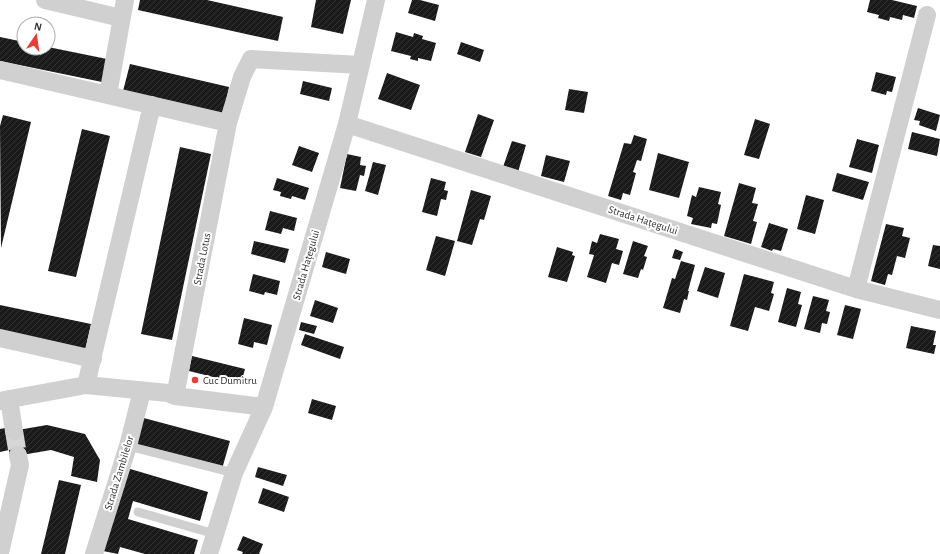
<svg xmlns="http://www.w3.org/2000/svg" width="940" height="554" viewBox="0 0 940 554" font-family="'Alegreya Sans',sans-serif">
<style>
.building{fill:url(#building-hatch)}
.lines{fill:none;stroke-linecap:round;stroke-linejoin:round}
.minor-tunnel{stroke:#d6d6d6;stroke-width:18;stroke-dasharray:18 9;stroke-linecap:butt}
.service{stroke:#d0d0d0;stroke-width:9}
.minor{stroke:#d0d0d0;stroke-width:18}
.poi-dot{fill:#ec3b32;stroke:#fff;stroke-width:1.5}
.labels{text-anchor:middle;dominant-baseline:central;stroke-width:4;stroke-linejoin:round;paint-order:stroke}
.street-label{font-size:11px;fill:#333;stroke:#fff}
.poi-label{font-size:11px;fill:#333;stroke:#fff;text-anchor:start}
</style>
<defs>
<pattern id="building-hatch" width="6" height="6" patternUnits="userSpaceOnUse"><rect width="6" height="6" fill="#1a1a1a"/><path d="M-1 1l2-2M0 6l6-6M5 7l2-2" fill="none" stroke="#333"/></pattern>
</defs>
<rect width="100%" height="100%" fill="#fff"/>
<!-- building -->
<path class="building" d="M140,0h67l76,17 -5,24 -140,-31z
M316,0h35l-8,34 -32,-7z
M412,0h8l19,5 -4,16 -27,-8z
M870,0h22l25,6 -3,12 -11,-3 -1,5 -12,-3 -1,4 -11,-3 1,-3 -12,-3z
M396,32l17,5 1,-4 9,3 -1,3 14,4 -5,18 -13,-3v3l-8,-2 1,-3 -20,-5z
M0,37l24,5v6l24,-1 59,12 -5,23 -102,-21z
M461,42l23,8 -4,12 -23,-8z
M130,64l99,23 -6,28 -100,-24z
M876,72l20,5 -4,15 -5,-1 -1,4 -15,-4z
M387,73l33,12 -9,25 -33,-11z
M303,81l29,7 -3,13 -29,-7z
M569,89l19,3 -4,21 -19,-3z
M918,108l22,7 -4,16 -17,-6 1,-4 -6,-1z
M478,114l16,6 -13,37 -16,-5z
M3,115l28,7 -30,126 -1,-122z
M755,119l15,5 -11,35 -15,-4z
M82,129l28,7 -34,141 -28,-6z
M912,132l28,7 -3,17 -29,-7z
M634,135l13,4 -6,22 -4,-1 -4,12 3,1 -6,22 -7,-2 -2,7 -13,-4 16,-53 7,1z
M857,139l22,6 -7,28 -23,-6z
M512,141l14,4 -8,27 -15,-5z
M299,146l20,7 -7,19 -20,-7z
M180,147l31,7 -39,186 -31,-6z
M658,153l31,9 -10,36 -30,-8z
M347,154l14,3 -1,8 6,1 -2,10 -4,-1 -4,16 -16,-3z
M546,155l24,6 -6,21 -23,-6z
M373,162l13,3 -8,30 -13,-4z
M837,173l32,9 -6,18 -31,-9z
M277,178l32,10 -4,12 -13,-4 -1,3 -11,-3 1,-4 -8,-2z
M431,178l15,4 -2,8 4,1 -2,9 -5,-1 -4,17 -15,-4z
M739,183l17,5 -4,15 6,1 -5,17 4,1 -6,22 -27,-8z
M699,187l22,5 -3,12 3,1 -4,19 -5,-1 -1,5 -20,-4 2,-6 -6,-2 5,-21 4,2z
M471,190l20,6 -7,24 -4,-1 -8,26 -15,-4z
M806,195l18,5 -9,34 -18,-5z
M270,211l27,7 -3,13 -11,-3 -2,6 -16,-4z
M769,223l19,6 -7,22 -8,-2 -1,2 -11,-4z
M886,224l18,4 -2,8 8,2 -5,20 -8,-2 -5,19 -4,-1 -3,11 -14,-4z
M600,234l19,5 -3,10 7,2 -4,14 -7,-2 -6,20 -19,-6 7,-22 -5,-1 3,-13 5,2z
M436,236l19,5 -10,35 -19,-6z
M254,241l35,8 -4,14 -34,-9z
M633,241l15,5 -4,10 3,1 -4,13 -2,-1 -3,9 -15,-4z
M933,245l7,1v23l-12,-3z
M557,247l16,5 -1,3 3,1 -8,26 -19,-5z
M675,249l8,3 -3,8 -8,-2z
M326,252l24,7 -4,15 -24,-7z
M681,261l14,4 -7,26h1l-2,9 -3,-1 -4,14 -17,-5 9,-30 3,1z
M705,267l20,6 -7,25 -21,-7z
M253,274l27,7 -3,14 -12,-3 -1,3 -15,-4z
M744,274l30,8 -3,11 3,1 -5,17 -14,-4 -7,24 -18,-5z
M787,288l14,4 -3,12 4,1 -6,22 -18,-5z
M813,296l16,4 -3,11 4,1 -3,12 -5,-1 -2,10 -16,-4z
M315,300l23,8 -5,15 -23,-7z
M0,305l91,19 -6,27 -85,-19z
M845,305l16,4 -8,30 -16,-4z
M244,318l28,7 -5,20 -13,-3 -1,6 -15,-4z
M301,322l16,4 -3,8 -15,-4z
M911,326l25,5 -3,14h3l-2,9 -28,-6z
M305,334l39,13 -4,12 -39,-14z
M192,356l53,13 -4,15 -52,-13z
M312,399l24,7 -4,14 -24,-7z
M140,417l90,24 -8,28 -89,-24z
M47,425l38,9 15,26 -3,22 -26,-6 3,-19 -23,-7 -41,7 -1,-7 -9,2v-23l5,-1 1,4z
M258,467l29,8 -4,11 -28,-9z
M127,468l81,24 -8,29 -67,-20 -5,18 70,21 -4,14h-49l-25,-7 -2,7 -15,-3z
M59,480l22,5 -16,69h-24z
M263,488l26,9 -5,15 -26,-9z
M243,536l20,8 -4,10h-17l1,-2 -6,-2z"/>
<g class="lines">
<!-- minor-tunnel -->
<path class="minor-tunnel" d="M14,431l4,24"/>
<!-- service -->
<path class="service" d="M128,446l106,27
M138,512l77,22"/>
<!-- minor -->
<path class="minor" d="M45,0l76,18
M0,70l228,53
M108,95l17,-95
M347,124l509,165 84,21
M856,289l71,-274
M0,338l93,21
M86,385l66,-280
M175,396l53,-273 14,-46 9,-18 110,6
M9,399l5,32
M0,401l86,-16 82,8 7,3 89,11
M0,553l20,-88 -2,-10
M94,554l34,-108 14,-55
M209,554l25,-81 30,-66 83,-283 29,-124"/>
</g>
<!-- markers -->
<circle class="poi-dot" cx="195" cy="380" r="4"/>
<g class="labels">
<!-- street labels -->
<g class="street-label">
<text transform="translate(643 220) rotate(18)">Strada Hațegului</text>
<text transform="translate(202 259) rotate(-79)">Strada Lotus</text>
<text transform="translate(306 265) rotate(-74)">Strada Hațegului</text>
<text transform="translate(119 473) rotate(-73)">Strada Zambilelor</text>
</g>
<!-- poi labels -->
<g class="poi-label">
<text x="203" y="380">Cuc Dumitru</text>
</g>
</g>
<!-- north arrow -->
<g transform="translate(36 36) rotate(13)"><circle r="19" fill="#ffffff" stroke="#adadad"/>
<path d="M0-3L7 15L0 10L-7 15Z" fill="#ec3b32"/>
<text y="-6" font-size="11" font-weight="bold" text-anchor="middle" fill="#333333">N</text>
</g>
</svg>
